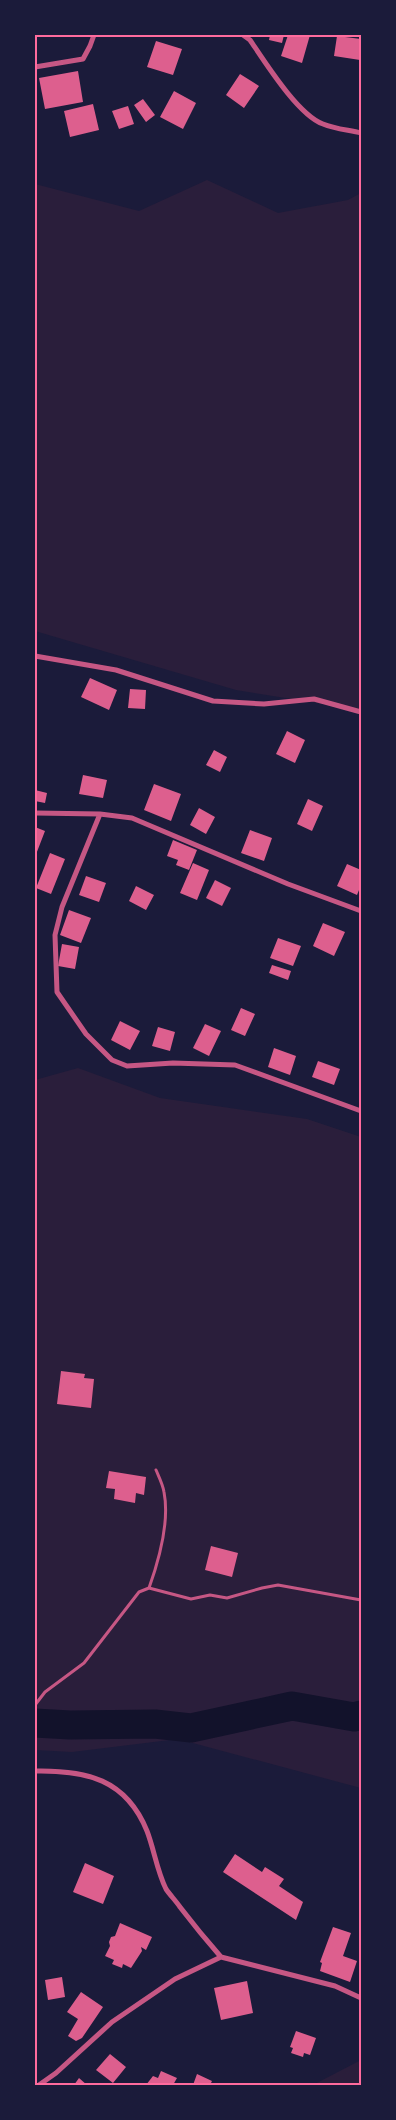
<svg xmlns="http://www.w3.org/2000/svg" width="396" height="2120" viewBox="0 0 396 2120" font-family="'Times New Roman',serif">
<style>
.green{fill:#2a1e3b}
.lines{fill:none;stroke-linecap:round;stroke-linejoin:round}
.river{stroke:#12122b;stroke-width:29}
.building{fill:#dd5f8e}
.service{stroke:#c65784;stroke-width:3}
.minor{stroke:#c65784;stroke-width:5}
.neatline{fill:none;stroke:#ff6b9d;stroke-width:2}
</style>
<rect width="100%" height="100%" fill="#1b1b3a"/>
<!-- green -->
<path class="green" d="M207,180l71,33 70,-13 13,-7v517l-125,-20 -201,-59v-447l104,27z
M78,1068l82,30 147,21 54,18v651l-183,-49 -106,13 -37,-2v-670z
M361,2060v25h-48z"/>
<g class="lines">
<!-- river -->
<path class="river" d="M35,1723l35,2 85,-1 36,4 101,-22 62,11 7,-2"/>
</g>
<!-- building -->
<path class="building" d="M270,35h14l-2,8 -13,-3z
M288,35h22l-8,28 -21,-7z
M337,36l24,3 -1,21 -26,-4z
M156,41l26,8 -9,26 -26,-8z
M78,71l5,31 -38,7 -6,-31z
M240,74l19,12 -15,22 -18,-13z
M174,91l22,12 -13,26 -23,-12z
M143,99l12,16 -9,7 -12,-17z
M93,104l6,26 -29,7 -6,-26z
M128,106l6,18 -15,5 -7,-18z
M90,678l27,12 -8,20 -28,-13z
M130,689l16,1 -1,19 -17,-1z
M287,731l18,9 -10,23 -19,-9z
M214,750l13,7 -7,15 -14,-7z
M83,775l24,5 -4,18 -24,-4z
M154,784l27,10 -10,27 -27,-11z
M35,790l12,3 -2,10 -10,-2z
M308,799l15,7 -11,25 -15,-7z
M199,808l16,9 -9,17 -16,-9z
M35,827l10,4 -10,26z
M250,830l22,8 -8,23 -23,-8z
M173,840l24,10 -8,20 -13,-5 2,-5 -11,-4z
M50,853l15,6 -14,35 -15,-6z
M193,863l16,7 -12,30 -17,-7z
M347,864l14,6v15l-4,10 -20,-9z
M86,876l20,7 -7,19 -20,-7z
M215,880l16,8 -9,18 -16,-8z
M136,886l18,9 -8,15 -17,-9z
M69,910l22,8 -10,25 -21,-8z
M323,923l22,9 -11,24 -21,-10z
M278,938l23,8 -8,20 -23,-8z
M62,944l17,3 -4,22 -17,-3z
M272,965l19,6 -3,9 -19,-7z
M241,1008l14,6 -10,22 -14,-6z
M120,1021l20,10 -10,19 -19,-10z
M205,1024l16,7 -12,25 -16,-8z
M158,1027l17,5 -5,19 -18,-5z
M274,1048l22,8 -6,19 -22,-8z
M318,1061l22,8 -6,16 -22,-8z
M61,1371l24,3 -1,4 10,1 -3,29 -34,-4z
M109,1471l37,6 -2,18 -8,-2 -1,10 -21,-4 1,-10 -9,-1z
M211,1546l27,7 -6,24 -27,-7z
M235,1854l27,18 3,-5 19,12 -5,7 24,16 -7,18 -73,-48z
M85,1863l29,13 -11,28 -30,-12z
M120,1923l32,14 -6,13 -5,-3 1,4 -11,17 -8,-4 -1,4 -10,-4 2,-4 -9,-4 5,-10 -1,-4 2,-5 4,-1z
M333,1927l18,6 -8,23 14,5 -7,21 -30,-11 2,-8 -2,-1z
M62,1977l3,20 -17,3 -3,-20z
M247,1981l6,32 -32,7 -7,-32z
M81,1992l22,15 -21,31 -6,3 -8,-5 10,-17 -11,-7z
M296,2031l20,7 -6,17 -6,-2 -1,4 -12,-4 2,-5 -3,-1z
M110,2054l16,13 -13,16 -17,-13z
M161,2071l16,7 -4,7h-27l7,-9 5,2z
M197,2074l15,7 -2,4h-17z
M79,2078l8,7h-13z"/>
<g class="lines">
<!-- service -->
<path class="service" d="M149,1588c10,-28 21,-65 15,-96 -1,-7 -5,-15 -8,-22
M35,1705l10,-13 39,-29 55,-71 10,-4 42,11 19,-4 17,3 35,-10 16,-3 83,15"/>
<!-- minor -->
<path class="minor" d="M243,35l7,5c15,22 48,75 73,84 12,5 26,6 38,9
M35,67l48,-8 7,-13 4,-11
M35,656l81,14 97,31 51,3 50,-5 47,13
M35,813l65,1 32,4 156,66 73,27
M100,814l-38,93 -7,28 2,57 29,42 26,26 15,6 46,-3 62,2 126,46
M35,1771c51,-1 91,8 112,60 7,18 10,40 19,58 4,6 10,12 14,18 13,17 27,34 41,50
M39,2085l17,-12 56,-51 63,-43 46,-22 114,29 26,12"/>
</g>
<!-- border -->
<rect width="396" height="2120" fill="none" stroke="#1b1b3a" stroke-width="72"/>
<rect x="36" y="36" width="324" height="2048" class="neatline"/>
</svg>
